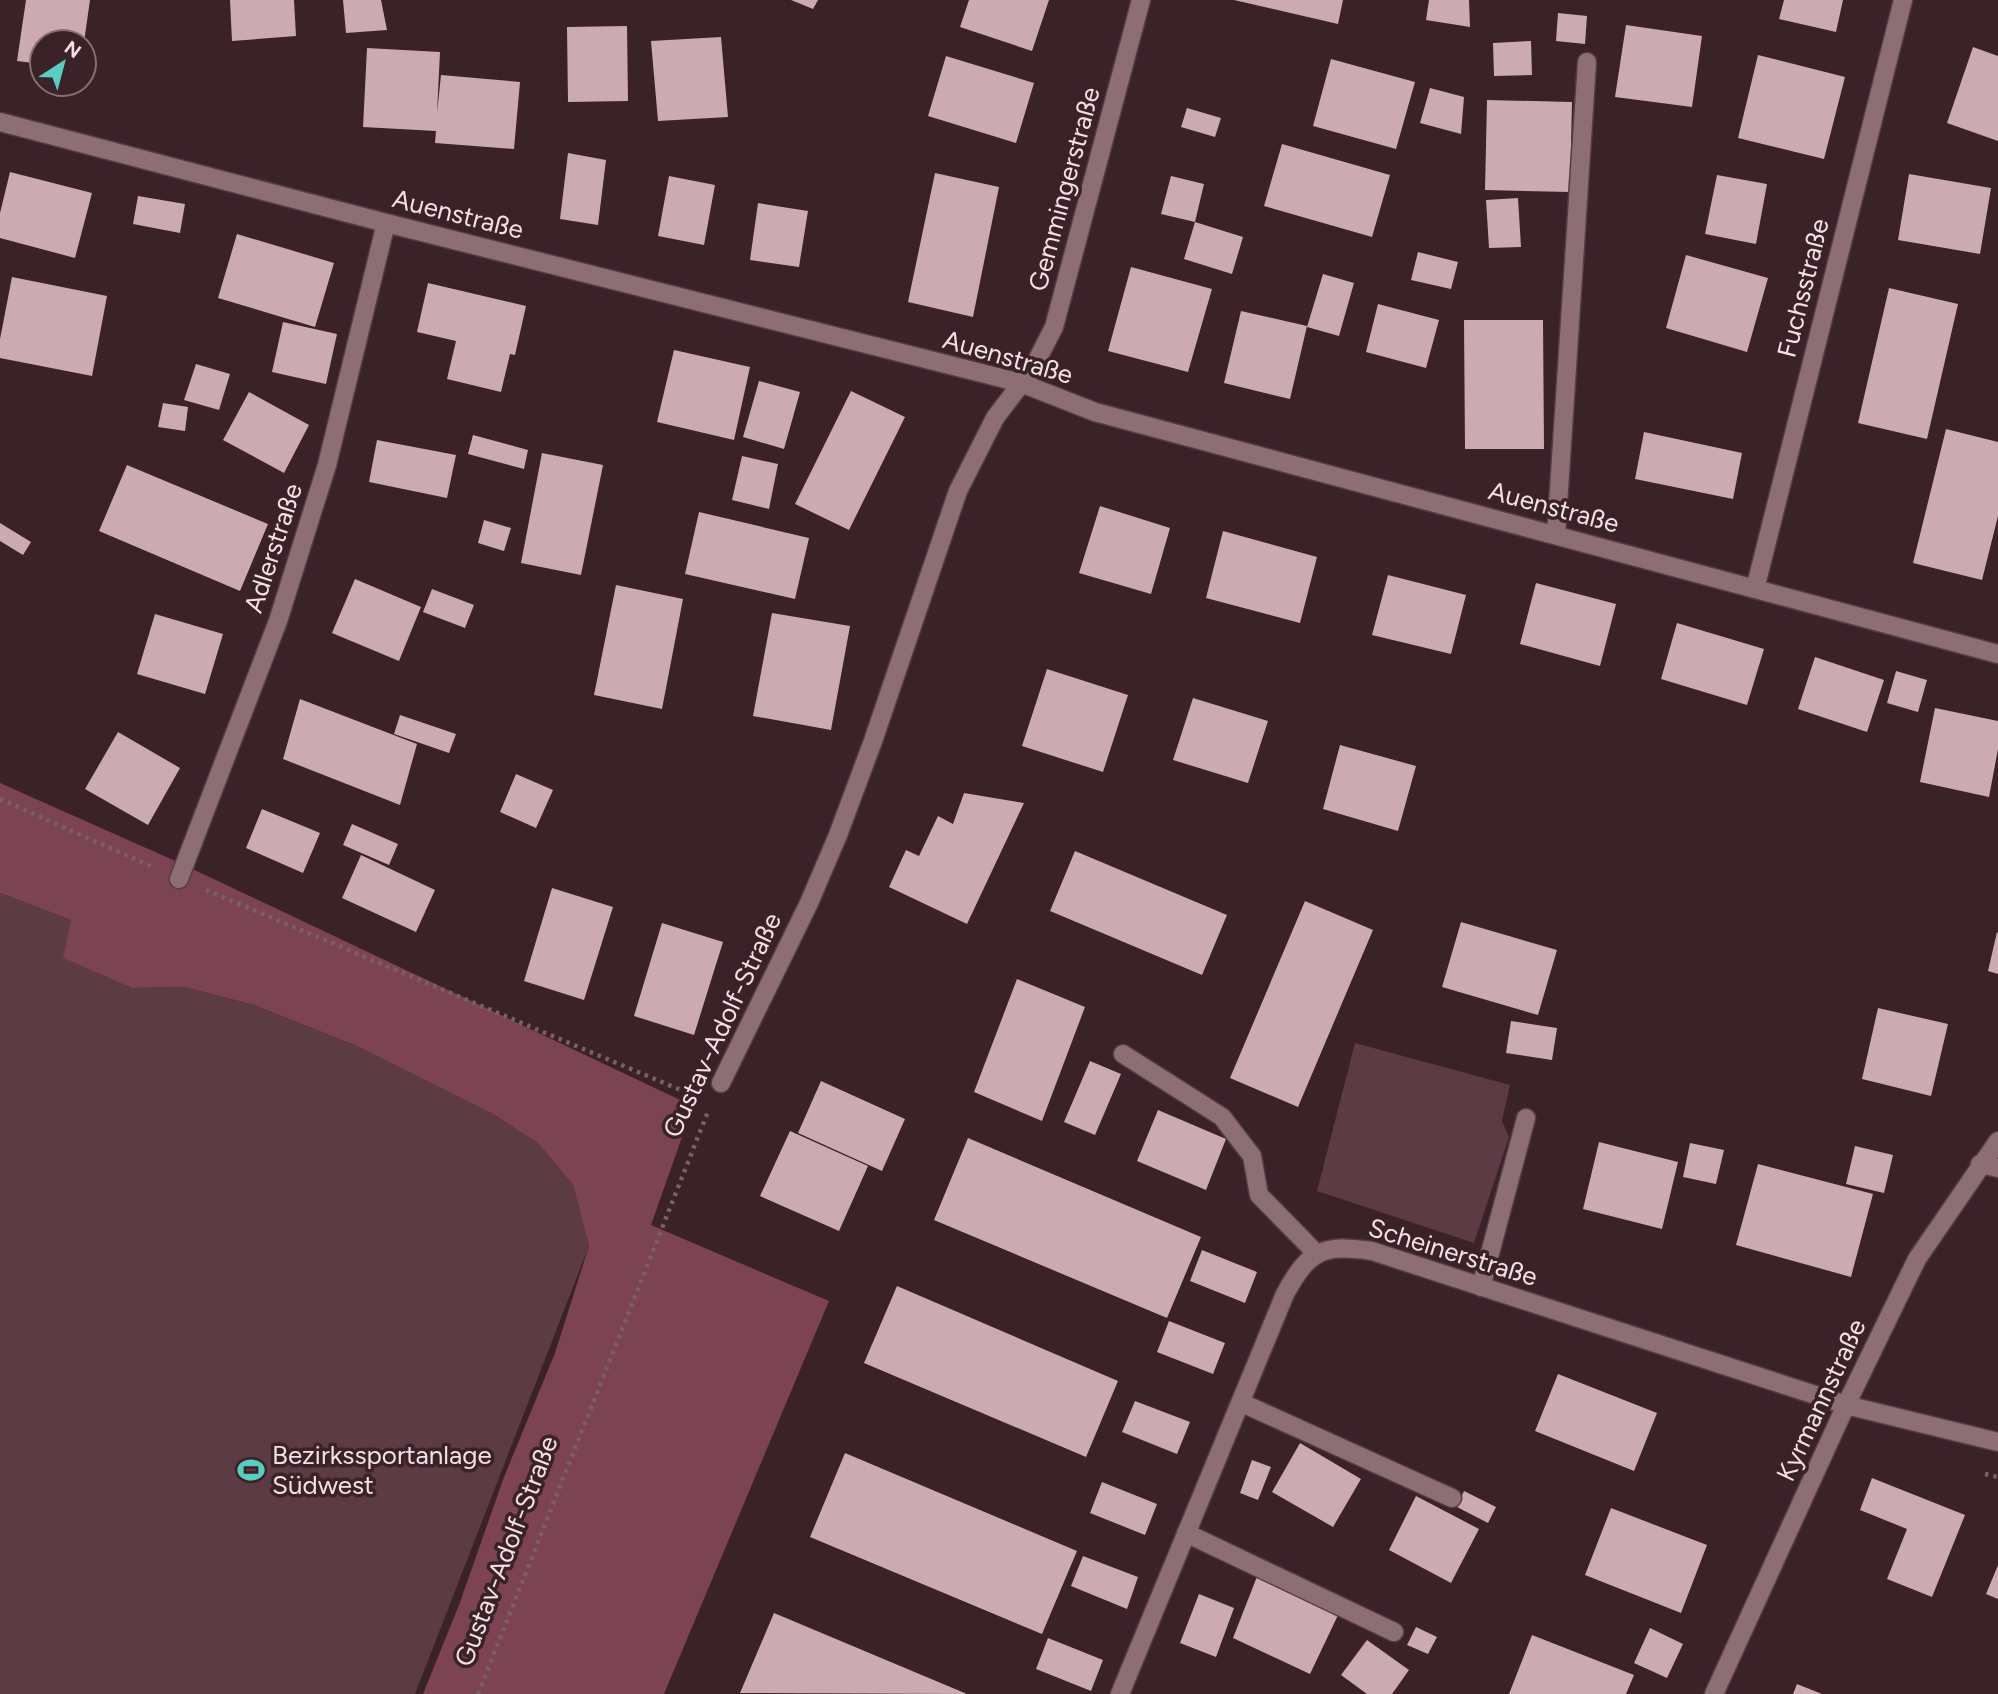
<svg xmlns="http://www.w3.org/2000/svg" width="1998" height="1694" viewBox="0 0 1998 1694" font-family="Figtree,sans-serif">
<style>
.green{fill:#5c3b44}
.forest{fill:#7b4353}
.building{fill:#ccaab2}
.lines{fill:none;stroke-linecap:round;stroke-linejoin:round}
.service-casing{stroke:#533d44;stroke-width:21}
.minor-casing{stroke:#533d44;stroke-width:21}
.path{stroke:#786066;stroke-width:4.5;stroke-dasharray:3.5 5;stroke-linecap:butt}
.service{stroke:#8e6e75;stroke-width:18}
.minor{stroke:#8e6e75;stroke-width:18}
.labels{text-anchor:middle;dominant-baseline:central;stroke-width:7;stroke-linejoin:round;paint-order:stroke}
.street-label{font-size:26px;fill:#f3e1e5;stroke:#3b2128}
.poi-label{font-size:26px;fill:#f3e1e5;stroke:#3b2128;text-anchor:start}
</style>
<rect width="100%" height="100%" fill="#3b2128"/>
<!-- green -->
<path class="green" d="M0,893l71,27 -7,38 68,30 52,-1 70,18 103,41 136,68 46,30 34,41 16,61 -174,448h-415z
M1355,1043l155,42 -8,36 7,16 -35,106 -157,-52z"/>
<!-- forest -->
<path class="forest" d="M0,783l182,81 511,242 -42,119 178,76 -165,393h-241l36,-89 45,-128 51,-124 34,-107 -16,-61 -34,-41 -46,-30 -136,-68 -103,-41 -70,-18 -52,1 -69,-30 8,-38 -71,-27z"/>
<!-- building -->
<path class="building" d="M26,0h64l-6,42h-42v22l-25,-3z
M230,0h64l2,36 -64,5z
M343,0h38l6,30 -41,3z
M791,0h27l-5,9z
M969,0h80l-17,51 -72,-24z
M1234,0h109l-5,24z
M1429,0h40l1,27 -44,-7z
M1784,0h59l-7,32 -57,-13z
M1558,13l29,3 -2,28 -29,-3z
M1626,25l76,11 -10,71 -77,-10z
M627,26l1,75 -60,1 -1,-75z
M721,37l7,80 -70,4 -7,-80z
M1531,41l1,34 -38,1 -1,-33z
M1973,47l25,9v85l-51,-18z
M367,48l73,4 -3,61 4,-38 79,7 -6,67 -79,-6 1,-12 -73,-4z
M1758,55l87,22 -21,82 -86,-21z
M946,56l88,27 -18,60 -88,-27z
M1331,59l84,23 -19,67 -83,-23z
M1430,88l34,9 -3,37 -41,-11z
M1487,100l85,2 -2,90 -85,-2z
M1187,108l34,10 -6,19 -34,-10z
M1282,144l108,31 -18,62 -108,-31z
M568,153l38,7 -8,65 -38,-6z
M10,172l82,21 -17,65 -75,-20v-25z
M935,173l64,14 -26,130 -65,-15z
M1909,174l82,14 -11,66 -82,-14z
M1717,175l50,9 -11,60 -51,-10z
M669,176l46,9 -11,60 -46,-9z
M1171,176l33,8 -9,38 -34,-8z
M138,196l47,8 -5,29 -47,-9z
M1518,198l3,49 -32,1 -3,-48z
M758,203l50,8 -9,56 -49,-7z
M1195,222l48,15 -11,37 -48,-15z
M237,234l97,29 -19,64 -97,-29z
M1418,252l40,10 -7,27 -40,-9z
M1686,255l82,23 -21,74 -81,-24z
M1131,267l81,22 -24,83 -80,-21z
M1323,274l31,9 -15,53 -32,-9z
M12,277l95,19 -15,80 -92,-18v-19z
M428,283l98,23 -11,49 -5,-1 -9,38 -54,-13 9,-38 -39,-9z
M1889,288l69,16 -31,135 -69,-16z
M1378,304l61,16 -13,48 -60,-16z
M1241,311l66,15 -17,73 -66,-16z
M1464,320h79l1,129h-79z
M283,322l54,12 -11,50 -54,-12z
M674,350l76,17 -16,73 -77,-18z
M196,364l34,10 -11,36 -35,-10z
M759,381l41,11 -16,57 -41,-12z
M851,391l54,26 -56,113 -54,-26z
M249,392l60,33 -25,48 -61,-33z
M163,403l25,4 -3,24 -27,-4z
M1946,429l52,13v74l-16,64 -69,-17z
M1644,432l98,21 -9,46 -98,-20z
M473,435l55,15 -4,19 -56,-15z
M377,440l79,15 -9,43 -78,-16z
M542,453l61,12 -22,110 -60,-12z
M742,456l36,8 -9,45 -37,-9z
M127,465l141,59 -28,67 -141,-60z
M1100,506l70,22 -19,66 -72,-21z
M699,512l110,26 -14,61 -110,-25z
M484,520l27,8 -7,23 -26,-8z
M0,523l31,19 -8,13 -23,-14z
M1223,531l94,26 -17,66 -94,-25z
M1388,575l78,20 -15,59 -79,-19z
M355,579l66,28 -22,54 -67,-28z
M1536,583l80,21 -16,62 -80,-22z
M616,585l67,14 -21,110 -68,-14z
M432,589l42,16 -9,23 -42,-16z
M772,613l78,13 -19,104 -78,-14z
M155,614l68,20 -18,60 -68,-20z
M1677,623l87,26 -17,56 -86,-26z
M1815,657l69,23 -17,52 -69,-23z
M1047,669l81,26 -25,77 -81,-26z
M1896,671l31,9 -9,32 -31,-9z
M1193,698l75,23 -20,62 -75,-23z
M300,699l117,45 -17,61 -117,-46z
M1935,708l63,13v28l-9,48 -69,-15z
M400,715l56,19 -7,19 -55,-19z
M118,732l62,36 -32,57 -63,-36z
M1340,745l76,21 -18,65 -75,-22z
M516,774l37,16 -17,38 -36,-16z
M964,793l60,10 -57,121 -78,-37 17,-37 13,6 19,-40 15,8z
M262,809l58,24 -17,40 -57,-25z
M352,824l46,20 -9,21 -46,-20z
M1075,851l152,64 -25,60 -152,-64z
M361,855l74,35 -19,42 -74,-34z
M552,888l61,19 -29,93 -60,-19z
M1305,901l68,29 -75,177 -68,-29z
M1461,922l96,28 -19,65 -96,-28z
M662,923l61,19 -29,93 -60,-19z
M1997,932l1,1v41l-10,-3z
M1017,979l68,28 -43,114 -68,-29z
M1878,1008l70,16 -17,72 -69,-17z
M1511,1021l46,7 -5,32 -46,-7z
M1090,1061l31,13 -26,61 -31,-13z
M821,1081l84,38 -23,52 -84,-38z
M1158,1110l68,29 -20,51 -69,-29z
M790,1131l78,35 -29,65 -79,-35z
M968,1138l233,99 -34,81 -233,-98z
M1599,1142l79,20 -16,67 -79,-20z
M1690,1143l34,7 -8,34 -33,-7z
M1855,1146l38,9 -9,38 -38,-9z
M1758,1164l115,30 -22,83 -115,-32z
M1202,1250l55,22 -12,31 -55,-22z
M897,1286l221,95 -32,76 -222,-94z
M1169,1321l56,22 -12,31 -56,-22z
M1558,1374l99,39 -23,58 -99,-40z
M1135,1401l55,21 -13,32 -55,-22z
M1300,1443l61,36 -28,48 -61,-35z
M845,1453l232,98 -35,83 -232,-97z
M1252,1460l19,7 -13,33 -18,-7z
M1872,1478l93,37 -33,82 -45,-18 20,-50 -47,-19z
M1102,1482l55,22 -12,31 -55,-22z
M1464,1491l32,16 -8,16 -31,-16z
M1416,1496l63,33 -28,54 -62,-33z
M1611,1508l96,37 -26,68 -96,-38z
M1083,1556l55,21 -11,32 -56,-23z
M1998,1565v34l-12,-5z
M1258,1574l81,39 -29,61 -77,-36z
M1199,1594l35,14 -18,49 -36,-14z
M774,1613l193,81 -227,-1z
M1416,1627l21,10 -9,17 -21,-9z
M1650,1628l33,16 -16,34 -33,-15z
M1532,1635l102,40 -8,19h-117z
M1048,1638l55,22 -12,31 -55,-22z
M1367,1640l42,30 -17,24h-25l-26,-19z
M1797,1684l25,10h-29z"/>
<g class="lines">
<!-- service casing -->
<g class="service-casing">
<path id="service" d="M1556,535l31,-473
M1123,1054l99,63 30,39 7,39 57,58
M1980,1164l18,4
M1481,1287l45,-169
M1242,1403l210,95
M1186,1533l208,99"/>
</g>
<!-- minor casing -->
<g class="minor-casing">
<path id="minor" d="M0,122l386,101 635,160 74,29 903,242
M1755,589l148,-589
M179,879l99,-258 49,-156 59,-242
M721,1083l88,-180 29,-68 35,-94 85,-250 37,-73 38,-50 21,-41 87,-327
M1120,1694l165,-400c24,-44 37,-50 87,-43l474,154 152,37
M1714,1694l132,-289 71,-146 81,-118"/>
</g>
<!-- path -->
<path class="path" d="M0,799l153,68
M206,890l489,206
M1985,1474l13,3
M478,1694l231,-585"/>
<!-- service -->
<use href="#service" class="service"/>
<!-- minor -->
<use href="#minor" class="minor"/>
</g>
<!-- icons -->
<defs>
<g id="stadium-bare" transform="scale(2.1)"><path d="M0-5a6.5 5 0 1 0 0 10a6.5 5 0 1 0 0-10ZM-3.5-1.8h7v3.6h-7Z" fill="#58cec0" stroke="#3b2128" stroke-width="2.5" paint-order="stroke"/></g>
</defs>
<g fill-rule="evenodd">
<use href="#stadium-bare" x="251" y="1470"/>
</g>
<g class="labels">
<!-- street labels -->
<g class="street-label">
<text transform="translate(1064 189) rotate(-75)">Gemmingerstraße</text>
<text transform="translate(458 214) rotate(14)">Auenstraße</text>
<text transform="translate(1803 288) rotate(-76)">Fuchsstraße</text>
<text transform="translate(1008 357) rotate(16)">Auenstraße</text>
<text transform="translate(1554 507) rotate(15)">Auenstraße</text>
<text transform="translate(273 548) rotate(-72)">Adlerstraße</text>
<text transform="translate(722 1025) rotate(-65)">Gustav-Adolf-Straße</text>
<text transform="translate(1453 1252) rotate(17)">Scheinerstraße</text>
<text transform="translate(1821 1400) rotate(-65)">Kyrmannstraße</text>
<text transform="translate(506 1551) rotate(-69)">Gustav-Adolf-Straße</text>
</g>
<!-- poi labels -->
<g class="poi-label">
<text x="272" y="1455">Bezirkssportanlage<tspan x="272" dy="30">Südwest</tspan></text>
</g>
</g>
<!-- north arrow -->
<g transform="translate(63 63) rotate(36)"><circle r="33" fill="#3b2128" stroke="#856e74" stroke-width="2"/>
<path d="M0-5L12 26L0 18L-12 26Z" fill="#58cec0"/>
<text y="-10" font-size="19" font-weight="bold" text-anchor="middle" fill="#f3e1e5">N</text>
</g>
</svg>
